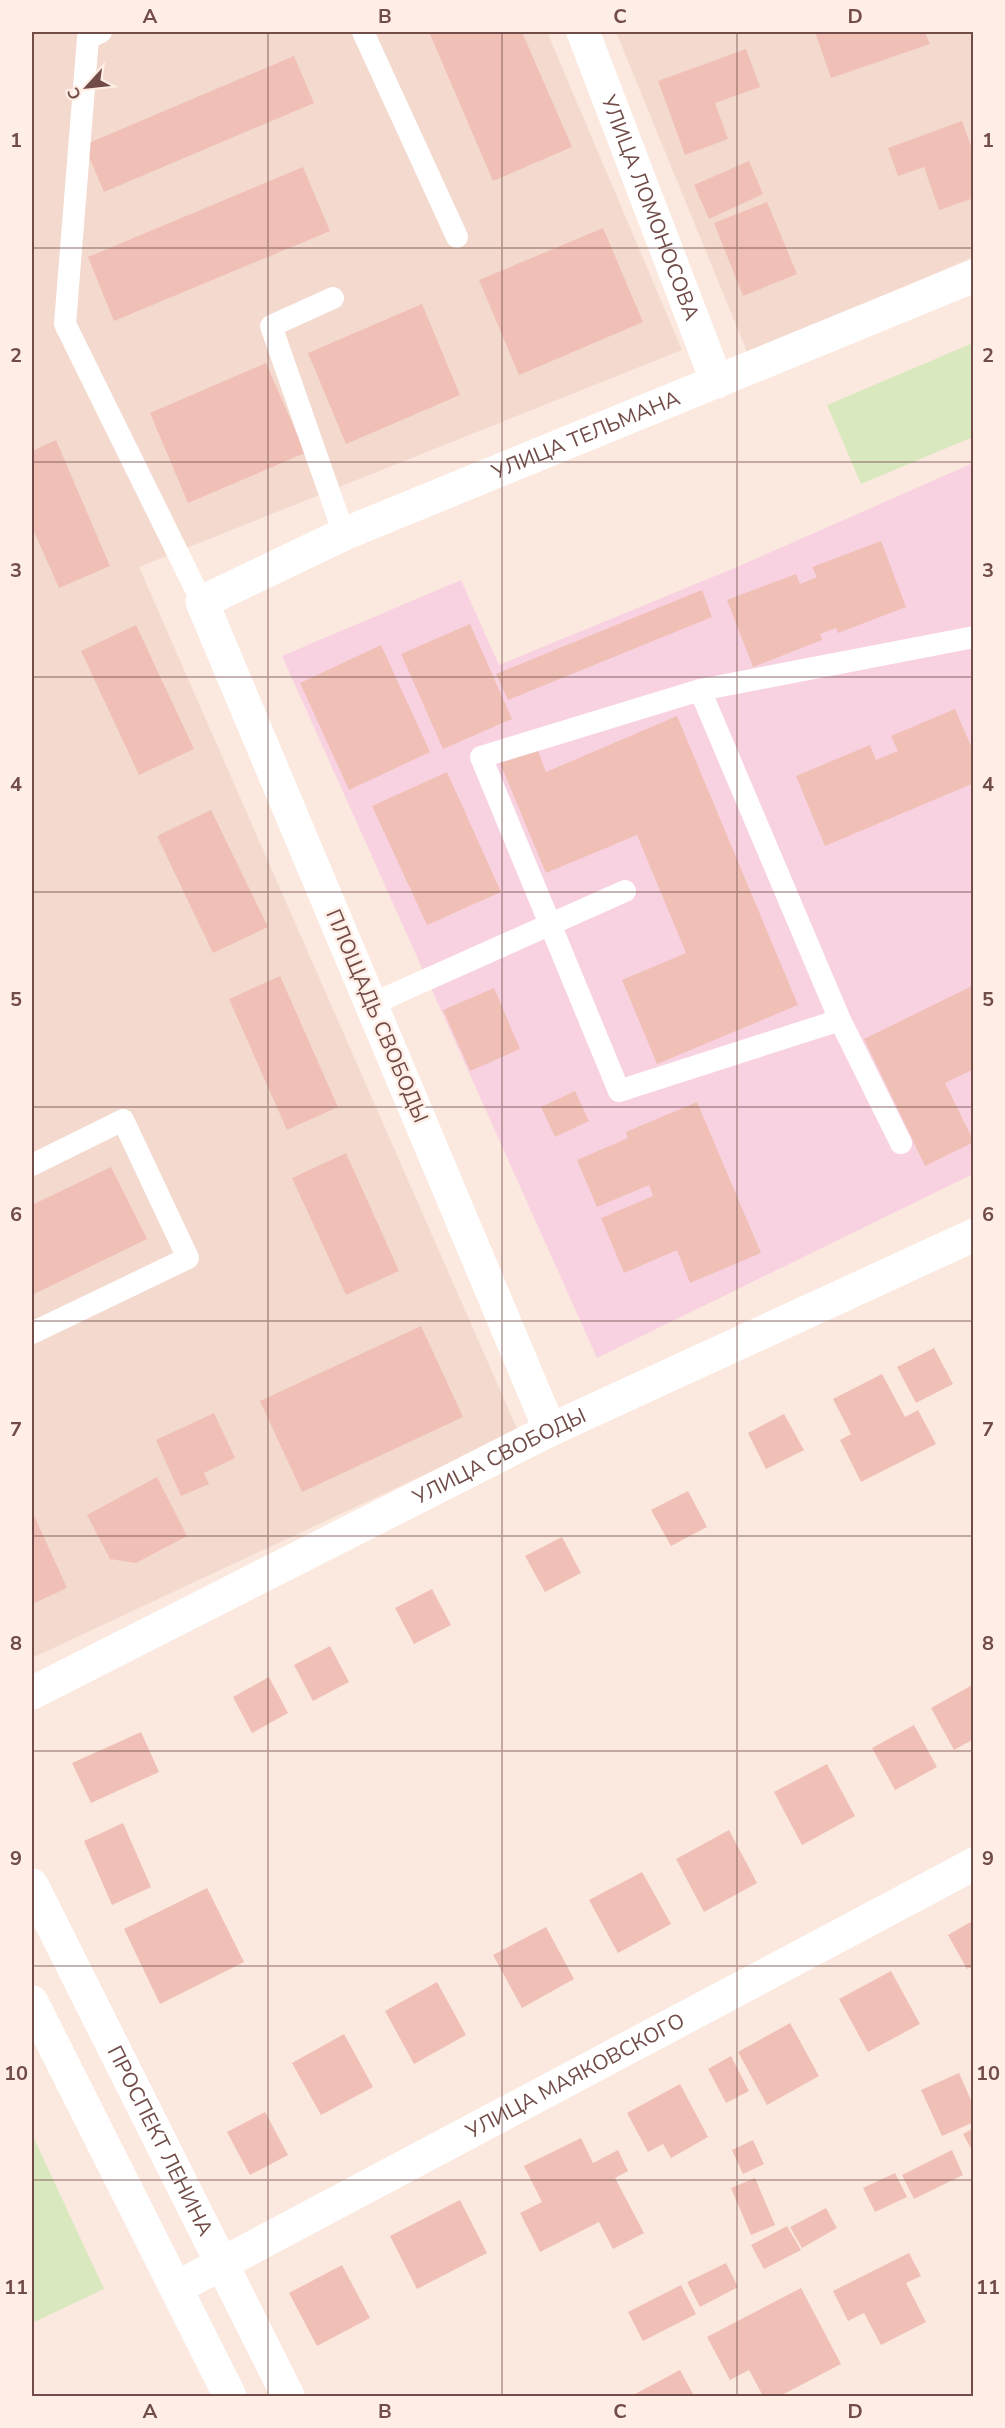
<svg xmlns="http://www.w3.org/2000/svg" width="1005" height="2428" viewBox="0 0 1005 2428" font-family="'Nunito Sans',sans-serif">
<style>
.residential{fill:#f3d9ce}
.medical{fill:#f9d2e1}
.green{fill:#dae8bf}
.building{fill:#f0c0b7}
.lines{fill:none;stroke-linecap:round;stroke-linejoin:round}
.service{stroke:#fff;stroke-width:22}
.minor{stroke:#fff;stroke-width:33}
.tertiary{stroke:#fff;stroke-width:33}
.secondary{stroke:#fff;stroke-width:33}
.grid{fill:none;stroke:#714c48;stroke-width:1.5;stroke-opacity:0.55}
.labels{text-anchor:middle;dominant-baseline:central;stroke-width:5;stroke-linejoin:round;paint-order:stroke}
.street-label{font-size:21px;fill:#714c48;stroke:#ffeee5}
.neatline{fill:none;stroke:#714c48;stroke-width:2}
.grid-label{font-size:20px;text-anchor:middle;font-weight:bold;fill:#714c48}
</style>
<rect width="100%" height="100%" fill="#fbe9df"/>
<!-- residential -->
<path class="residential" d="M32,32h515l135,318 -543,217 379,864 -486,227z
M616,32h357v225l-225,97z"/>
<!-- medical -->
<path class="medical" d="M973,463v711l-376,184 -315,-702 179,-76 38,85 238,-98z"/>
<!-- green -->
<path class="green" d="M973,343v94l-112,47 -34,-79z
M32,2134l72,155 -72,34z"/>
<!-- building -->
<path class="building" d="M429,32h93l50,115 -79,34z
M815,32h110l5,12 -99,34z
M746,49l14,38 -45,16 13,36 -43,16 -27,-74z
M294,56l20,47 -210,89 -20,-47z
M962,121l12,34v43l-35,12 -15,-43 -26,9 -10,-28z
M749,161l14,33 -54,25 -15,-34z
M303,167l27,64 -216,90 -26,-64z
M767,202l30,72 -54,22 -29,-73z
M603,228l40,94 -124,53 -40,-95z
M422,304l38,91 -114,49 -38,-91z
M266,363l39,90 -117,50 -38,-90z
M56,440l54,126 -51,22 -27,-61v-76z
M881,541l25,66 -68,26 -2,-5 -16,6 2,6 -69,27 -26,-67 69,-26 4,10 17,-7 -5,-10z
M702,590l10,27 -204,83 -12,-26z
M470,624l42,95 -69,30 -42,-95z
M136,625l58,124 -55,26 -58,-124z
M381,645l49,107 -81,38 -49,-107z
M955,709l19,44v30l-149,63 -29,-70 74,-31 6,15 22,-9 -7,-15z
M677,716l121,289 -141,59 -35,-84 64,-27 -49,-118 -91,38 -46,-110 37,-15 9,24z
M447,772l54,120 -74,33 -55,-119z
M211,810l57,117 -55,26 -56,-117z
M280,976l58,131 -51,23 -58,-131z
M974,985v84l-29,14 29,59 -49,24 -61,-127z
M494,988l26,61 -50,22 -27,-61z
M575,1091l14,30 -34,16 -14,-30z
M697,1102l64,151 -71,30 -13,-33 -53,23 -23,-55 52,-22 -4,-11 -52,22 -20,-47 51,-22 -2,-6z
M346,1153l53,118 -53,24 -54,-117z
M111,1167l36,72 -115,56v-90z
M421,1326l42,91 -161,75 -42,-91z
M934,1348l19,36 -37,19 -19,-36z
M882,1374l23,43 13,-7 18,34 -75,38 -21,-42 11,-6 -18,-35z
M214,1413l21,45 -31,15 5,11 -28,12 -25,-56z
M784,1414l20,36 -38,19 -18,-36z
M157,1477l30,59 -51,27 -26,-4 -23,-44z
M688,1491l19,36 -36,19 -20,-36z
M32,1511l35,77 -35,16z
M562,1537l19,36 -36,19 -20,-36z
M432,1589l19,36 -37,19 -19,-36z
M330,1646l19,36 -36,19 -19,-36z
M269,1677l19,36 -36,20 -19,-36z
M974,1684v55l-20,11 -23,-42z
M914,1725l23,42 -42,23 -23,-42z
M141,1732l18,40 -68,31 -19,-40z
M827,1764l28,52 -53,29 -28,-53z
M123,1823l28,64 -39,18 -28,-64z
M729,1830l28,53 -53,29 -28,-53z
M642,1872l29,52 -53,29 -29,-53z
M207,1888l37,74 -84,42 -36,-75z
M974,1920v46l-7,3 -19,-34z
M546,1927l28,52 -52,29 -29,-53z
M891,1971l29,53 -52,28 -29,-53z
M437,1982l29,53 -52,29 -29,-53z
M790,2023l29,53 -52,29 -29,-53z
M344,2034l29,53 -52,28 -29,-52z
M731,2056l18,35 -23,12 -18,-34z
M959,2073l15,34v15l-32,14 -21,-46z
M680,2084l28,53 -37,21 -8,-14 -15,8 -21,-39z
M265,2112l23,43 -38,20 -23,-43z
M974,2128v26l-11,-20z
M581,2138l12,25 25,-13 10,21 -13,7 29,55 -31,16 -14,-27 -59,30 -20,-39 22,-11 -18,-36z
M753,2140l11,24 -21,10 -11,-24z
M952,2150l11,25 -49,24 -12,-24z
M895,2173l12,24 -32,15 -12,-24z
M755,2178l20,47 -24,10 -20,-47z
M460,2200l27,53 -70,36 -27,-53z
M826,2208l11,20 -35,20 -12,-21z
M787,2226l14,24 -37,19 -13,-24z
M909,2253l12,23 -15,7 20,39 -45,23 -17,-32 -16,8 -15,-30z
M726,2263l12,24 -38,20 -13,-25z
M342,2265l28,53 -53,28 -28,-53z
M681,2285l15,29 -53,27 -15,-29z
M801,2288l40,76 -61,32h-17l-14,-26 -19,10 -23,-43z
M680,2370l14,26h-58l-1,-2z"/>
<g class="lines">
<!-- service -->
<path class="service" d="M101,32l-13,6 -23,286 137,278
M363,32l94,205
M333,298l-62,28 73,208
M700,690l140,330 61,123
M372,1004l253,-113
M840,1020l-221,71 -138,-334 219,-67 274,-53
M32,1165l91,-45 65,138 -156,75"/>
<!-- minor -->
<g class="minor">
<path id="s1" d="M583,32l134,350"/>
<path id="s2" d="M550,1430l-348,-828 142,-68 630,-258"/>
<path id="s3" d="M176,2288l798,-424"/>
</g>
<!-- tertiary -->
<path class="tertiary" id="s4" d="M32,1693l518,-263 424,-195"/>
<!-- secondary -->
<g class="secondary">
<path id="s5" d="M32,1885l256,511"/>
<path d="M32,2002l198,394"/>
</g>
</g>
<!-- grid -->
<path class="grid" d="M268,32v2364M502,32v2364M737,32v2364M32,248h942M32,462h942M32,677h942M32,892h942M32,1107h942M32,1321h942M32,1536h942M32,1751h942M32,1966h942M32,2180h942"/>
<g class="labels">
<!-- street labels -->
<g class="street-label">
<text stroke="none"><textPath href="#s1" startOffset="188">УЛИЦА ЛОМОНОСОВА</textPath></text>
<text stroke="none"><textPath href="#s2" startOffset="1317">УЛИЦА ТЕЛЬМАНА</textPath></text>
<text transform="translate(377 1016) rotate(67)">ПЛОЩАДЬ СВОБОДЫ</text>
<text stroke="none"><textPath href="#s4" startOffset="524">УЛИЦА СВОБОДЫ</textPath></text>
<text stroke="none"><textPath href="#s3" startOffset="452">УЛИЦА МАЯКОВСКОГО</textPath></text>
<text stroke="none"><textPath href="#s5" startOffset="286">ПРОСПЕКТ ЛЕНИНА</textPath></text>
</g>
</g>
<!-- border -->
<rect width="1005" height="2428" fill="none" stroke="#ffeee5" stroke-width="66"/>
<!-- north arrow -->
<g transform="translate(87 87) rotate(243)" stroke="#ffeee5" stroke-width="4.5" paint-order="stroke">
<path d="M0-4.5L10 22L0 15L-10 22Z" fill="#714c48"/>
<text y="-9" font-size="16" font-weight="bold" text-anchor="middle" fill="#714c48">С</text>
</g>
<rect x="33" y="33" width="939" height="2362" class="neatline"/>
<g class="grid-label">
<text x="150" y="23">A</text>
<text x="385" y="23">B</text>
<text x="620" y="23">C</text>
<text x="855" y="23">D</text>
<text x="16" y="147">1</text>
<text x="988" y="147">1</text>
<text x="16" y="362">2</text>
<text x="988" y="362">2</text>
<text x="16" y="577">3</text>
<text x="988" y="577">3</text>
<text x="16" y="791">4</text>
<text x="988" y="791">4</text>
<text x="16" y="1006">5</text>
<text x="988" y="1006">5</text>
<text x="16" y="1221">6</text>
<text x="988" y="1221">6</text>
<text x="16" y="1436">7</text>
<text x="988" y="1436">7</text>
<text x="16" y="1650">8</text>
<text x="988" y="1650">8</text>
<text x="16" y="1865">9</text>
<text x="988" y="1865">9</text>
<text x="16" y="2080">10</text>
<text x="988" y="2080">10</text>
<text x="16" y="2294">11</text>
<text x="988" y="2294">11</text>
<text x="150" y="2418">A</text>
<text x="385" y="2418">B</text>
<text x="620" y="2418">C</text>
<text x="855" y="2418">D</text>
</g>
</svg>
